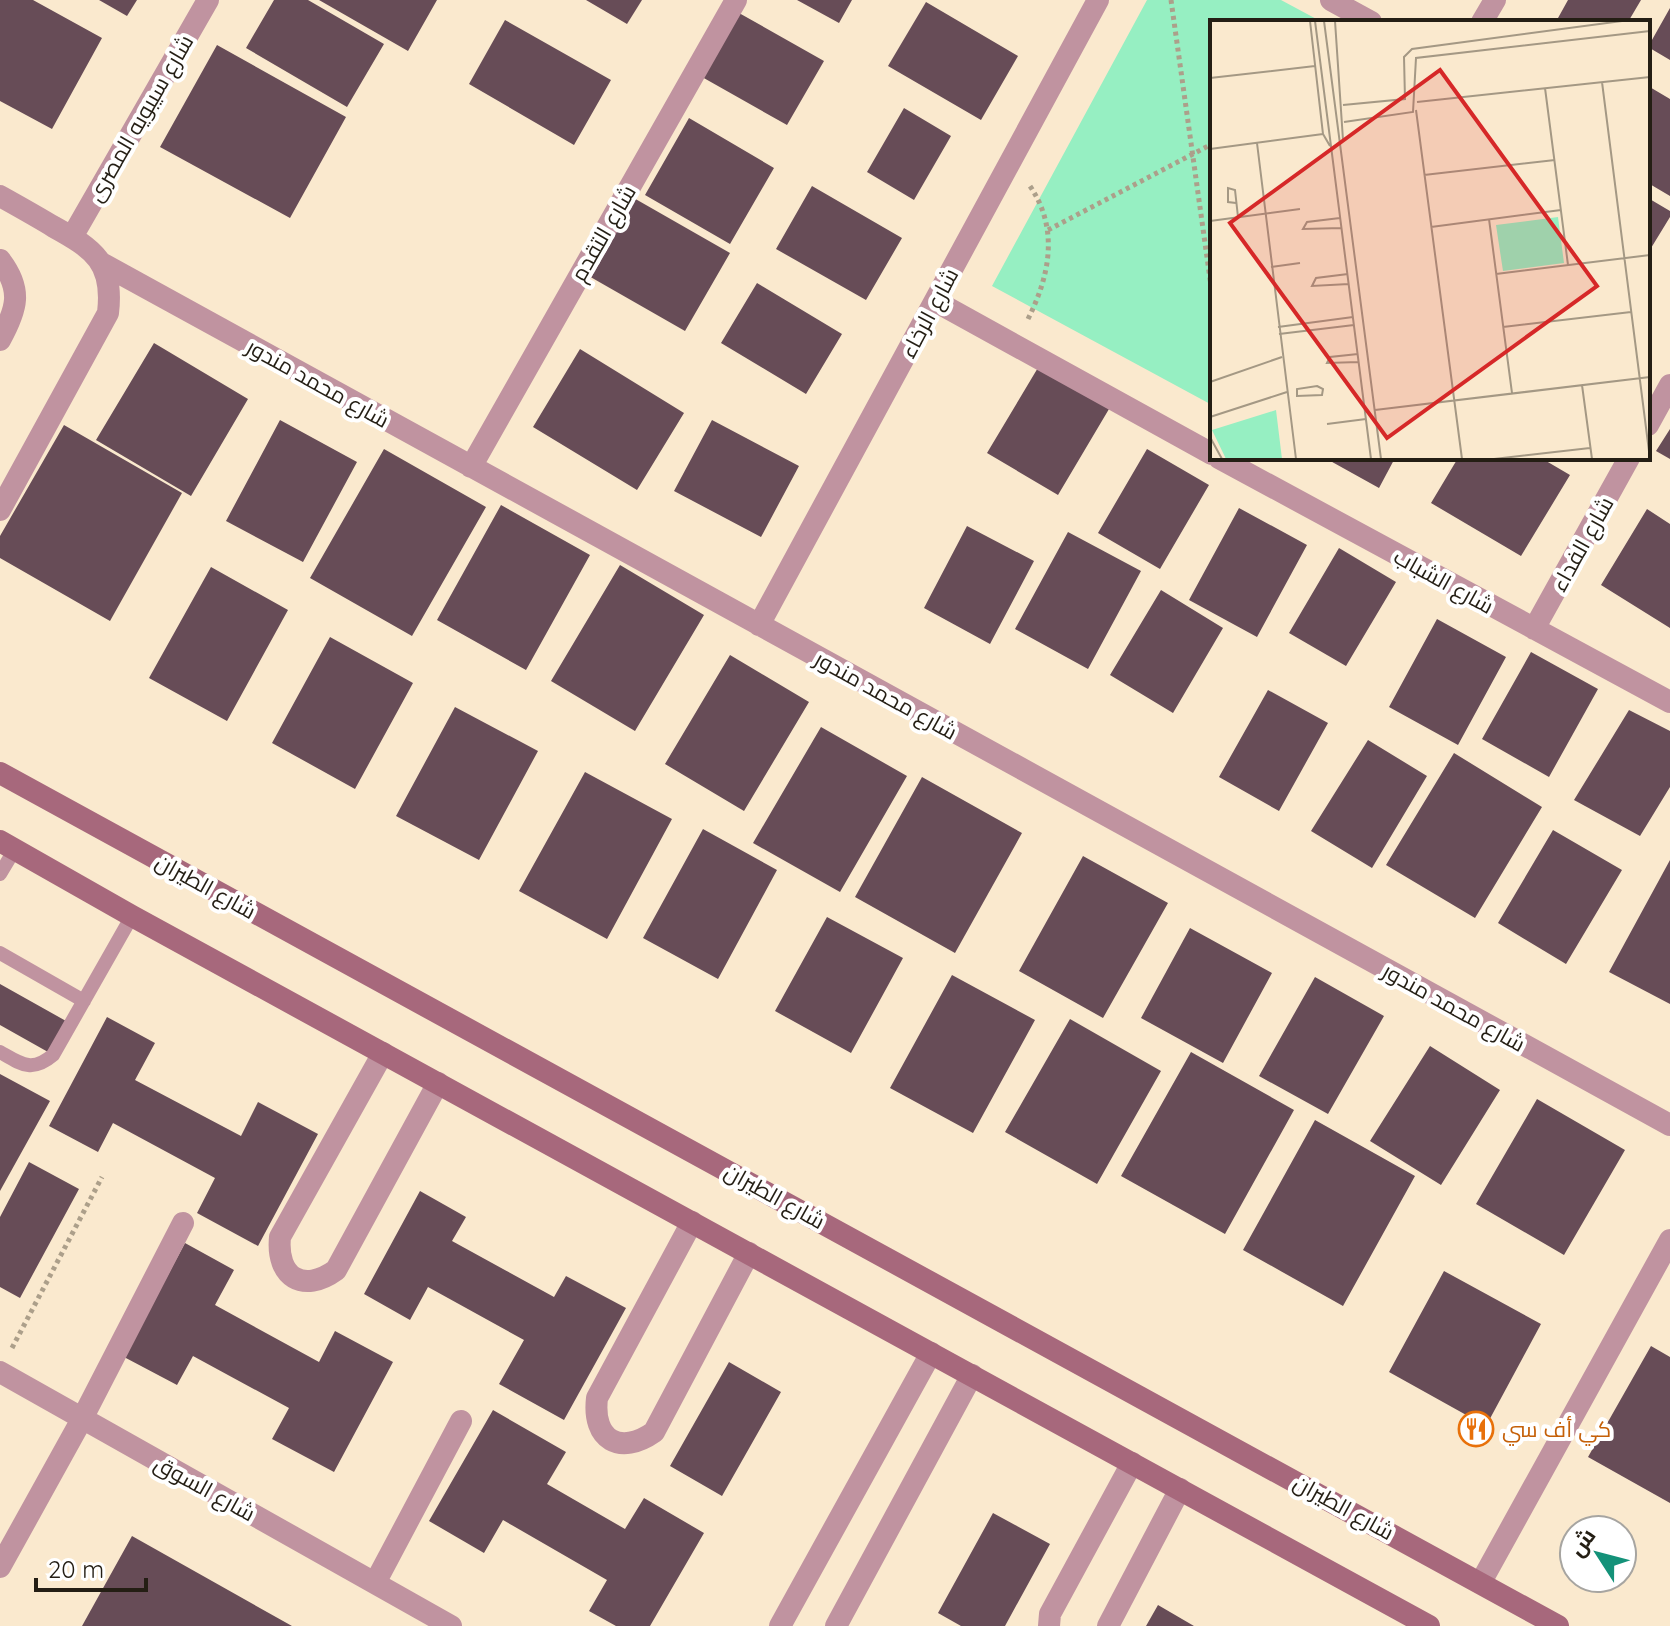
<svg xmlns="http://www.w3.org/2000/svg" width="1670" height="1626" viewBox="0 0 1670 1626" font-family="Quicksand,Cairo,sans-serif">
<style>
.green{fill:#96efc2}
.building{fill:#674c57}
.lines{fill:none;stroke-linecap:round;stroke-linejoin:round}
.path{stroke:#ac9f8a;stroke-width:5;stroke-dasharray:4 4;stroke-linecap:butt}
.service{stroke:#c093a0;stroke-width:14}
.minor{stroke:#c093a0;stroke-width:22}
.secondary{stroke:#a7687c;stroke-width:22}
.labels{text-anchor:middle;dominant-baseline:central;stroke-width:8;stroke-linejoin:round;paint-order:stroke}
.street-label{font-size:22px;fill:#241e14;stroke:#fff}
.food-label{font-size:22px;fill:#c56008;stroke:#fff;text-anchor:start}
.inset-road{fill:none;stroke:#a49884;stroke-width:2}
.view{fill:#d62828;fill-opacity:0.15;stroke:#d62828;stroke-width:4}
.inset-edge{fill:none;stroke:#241e14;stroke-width:4}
</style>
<rect width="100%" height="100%" fill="#fae9ce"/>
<!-- green -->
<path class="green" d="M1147,0h134l41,22h-110v383l-220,-119z"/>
<!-- building -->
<path class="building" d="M0,0h33l69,38 -50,91 -52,-28z
M99,0h38l-10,16z
M274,0h34l76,44 -37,63 -101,-59z
M319,0h118l-29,51z
M586,0h56l-15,24z
M797,0h55l-13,23z
M1568,0h73l-13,22h-64l-6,-4z
M926,2l92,54 -37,64 -93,-54z
M1670,8v52l-22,-13z
M739,13l85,48 -37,64 -85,-48z
M505,20l106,60 -37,65 -105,-61z
M217,45l129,72 -56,101 -130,-71z
M1648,86l22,13v97l-22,-13z
M904,108l47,28 -37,64 -47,-28z
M689,118l85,50 -44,76 -85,-49z
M812,186l90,52 -36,62 -90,-51z
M632,197l98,56 -45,78 -98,-56z
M1648,198l22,13v6l-22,36z
M757,283l85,51 -36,60 -85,-51z
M154,343l94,56 -57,97 -95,-56z
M580,349l104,64 -47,77 -104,-63z
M1039,366l70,43 -51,86 -71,-42z
M280,420l77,42 -54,100 -77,-41z
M712,420l87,46 -38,71 -87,-46z
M64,425l118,68 -72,128 -110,-63v-22z
M1670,429v30l-14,-8z
M384,449l102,58 -74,129 -102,-58z
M1147,449l62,36 -49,84 -62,-36z
M1325,458h70l-16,30z
M1458,458h83l29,17 -49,81 -90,-53z
M501,505l89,50 -64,115 -89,-50z
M1239,508l68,37 -50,92 -68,-37z
M1647,509l23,15v104l-69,-43z
M967,526l67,35 -44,83 -66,-36z
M1068,532l73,39 -53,98 -73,-40z
M1339,548l57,34 -50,84 -57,-33z
M620,565l84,50 -69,116 -84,-50z
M211,567l77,43 -61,111 -78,-43z
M1161,590l62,38 -50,85 -63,-38z
M1437,619l69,38 -48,88 -69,-38z
M330,637l83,46 -58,106 -83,-46z
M1531,652l67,37 -49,88 -67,-38z
M730,655l79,47 -65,109 -79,-47z
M1268,690l60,33 -49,88 -60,-34z
M455,707l83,44 -59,109 -83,-44z
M1629,710l41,21v56l-30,49 -66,-36z
M821,727l86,49 -67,116 -87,-49z
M1368,740l59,36 -55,92 -61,-37z
M1454,753l88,54 -67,111 -89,-53z
M585,772l87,47 -65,120 -88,-48z
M922,777l100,56 -67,120 -100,-56z
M703,829l74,41 -59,109 -75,-41z
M1553,830l69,40 -56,94 -68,-41z
M1083,856l85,47 -65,115 -84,-47z
M1670,860v144l-61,-32z
M827,917l76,41 -52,95 -76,-42z
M1190,928l82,45 -49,90 -82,-45z
M952,975l83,45 -62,113 -83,-45z
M1315,977l69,39 -56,98 -69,-38z
M0,984l66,37 -18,31 -48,-27z
M107,1017l48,26 -20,37 106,56 17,-34 60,32 -60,112 -61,-33 18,-35 -102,-55 -15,29 -49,-26z
M1070,1019l91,52 -64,113 -92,-52z
M1430,1046l70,44 -59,95 -71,-44z
M1191,1052l103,58 -69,124 -104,-58z
M0,1074l50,27 -50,90z
M1537,1099l88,51 -61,105 -88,-51z
M1315,1120l100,56 -72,130 -100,-56z
M29,1162l50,27 -59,109 -20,-11v-70z
M420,1191l46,26 -14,24 102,56 12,-21 60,32 -62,112 -65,-36 25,-44 -96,-53 -18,33 -46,-26z
M185,1243l49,27 -19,35 104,57 16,-31 58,31 -59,110 -62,-33 17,-31 -96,-52 -16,29 -53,-28z
M1444,1271l97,53 -55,102 -97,-54z
M1651,1346l19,11v146l-82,-46z
M729,1362l52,30 -59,104 -52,-30z
M493,1410l73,42 -19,32 78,45 19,-31 60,35 -54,93h-34l-27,-15 18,-31 -104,-60 -19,33 -55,-32z
M993,1513l57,31 -45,82h-44l-23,-13z
M132,1536l160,90h-210z
M1158,1605l36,21h-48z"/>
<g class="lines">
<!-- path -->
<path class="path" d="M1171,0l41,293
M1048,230l164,-86
M1028,319c22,-44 31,-90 2,-133
M12,1348l90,-171"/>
<!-- service -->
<path class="service" d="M0,874l15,-25
M0,953l84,48
M0,1052c21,12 32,21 53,3l79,-139"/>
<!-- minor -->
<path class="minor" d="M1331,0l40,22
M1482,22l13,-22
M0,196c18,10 36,20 54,31 40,22 60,36 54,86l-108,197
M72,237l136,-237
M0,260c23,30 17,49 0,80
M103,264l1567,861
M935,301l277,153
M1648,425l22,-40
M1219,458l451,244
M471,467l265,-467
M759,625l339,-625
M1534,629l95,-171
M383,1053l-103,184c-4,40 23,57 56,33l102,-187
M692,1222l-95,176c-5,42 23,58 57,34l95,-179
M0,1372l451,254
M0,1567l82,-148 101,-196
M1481,1582l189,-342
M375,1583l86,-162
M780,1626l151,-273
M836,1626l136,-251
M1049,1626l1,-12 82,-151
M1108,1626l72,-137"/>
<!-- secondary -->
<path class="secondary" d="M0,773l1558,853
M0,841l132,75 1297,710"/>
</g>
<!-- icons -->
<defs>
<g id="restaurant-ring" transform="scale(1.8)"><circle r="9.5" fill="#fff" stroke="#e8710a" stroke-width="1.5"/><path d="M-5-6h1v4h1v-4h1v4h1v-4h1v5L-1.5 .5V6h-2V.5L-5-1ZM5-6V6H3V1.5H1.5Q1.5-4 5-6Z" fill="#e8710a"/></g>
</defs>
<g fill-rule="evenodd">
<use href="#restaurant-ring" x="1476" y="1429"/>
</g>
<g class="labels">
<!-- street labels -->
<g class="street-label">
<text transform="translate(140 118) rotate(-60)">شارع سيبويه المصرى</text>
<text transform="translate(603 233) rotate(-60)">شارع التقدم</text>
<text transform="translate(929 313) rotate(-62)">شارع الرخاء</text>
<text transform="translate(318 383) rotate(29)">شارع محمد مندور</text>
<text transform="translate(1582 544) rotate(-61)">شارع الفداء</text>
<text transform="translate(1444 581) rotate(29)">شارع الشباب</text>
<text transform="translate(886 695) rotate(29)">شارع محمد مندور</text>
<text transform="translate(206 886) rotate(29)">شارع الطيران</text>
<text transform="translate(1454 1007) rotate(29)">شارع محمد مندور</text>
<text transform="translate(775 1196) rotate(29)">شارع الطيران</text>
<text transform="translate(205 1488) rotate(29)">شارع السوق</text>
<text transform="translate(1344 1507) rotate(29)">شارع الطيران</text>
</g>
<!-- food labels -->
<g class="food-label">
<text x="1502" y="1429">كي أف سي</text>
</g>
</g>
<!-- overview -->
<g transform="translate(1210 20)">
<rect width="440" height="440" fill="#fae9ce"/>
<path d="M348,197l6,46 -61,8 -7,-46zM66,390l6,49h-56l-14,-29z" fill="#96efc2"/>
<path class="inset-road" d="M100,1l13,113 7,12M105,1l56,438M114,1l57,438M125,1l8,119M0,58l105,-12M392,62l48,377M335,68l23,177M207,82l233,-25M133,85l62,-6 -1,-42 8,-8 210,-28M206,90l46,349M134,102l69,-10 3,-54 234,-27M47,123l39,316M0,129l113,-15M214,155l131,-15M26,183l-8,-1v-14l7,2 3,27M130,198l-33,4 -4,7 39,-1M279,199l23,174M0,201l90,-12M221,207l130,-17M61,247l29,-4M138,254l-32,4 -4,8 37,-2M286,254l154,-19M68,307l75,-10M293,307l128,-15M69,314l75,-9M148,334l-28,3 -3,6 32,-1M0,362l72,-25M372,365l10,74M107,366l6,3 -1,6 -25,1v-7zM165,390l275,-33M0,397l77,-25M117,404l39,-5M0,417l12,22M284,439l96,-11"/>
<path class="view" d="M230,50l157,216 -210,152 -157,-215z"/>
<rect width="440" height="440" class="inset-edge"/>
</g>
<!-- north arrow -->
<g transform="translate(1598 1554) rotate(306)"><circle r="38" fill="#ffffff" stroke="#a7a5a1" stroke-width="2"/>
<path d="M0-6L14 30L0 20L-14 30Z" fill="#149279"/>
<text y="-12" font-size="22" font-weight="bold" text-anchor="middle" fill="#241e14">ش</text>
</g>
<!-- scale -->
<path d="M36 1578v12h110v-12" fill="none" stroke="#241e14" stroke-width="4"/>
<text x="48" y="1578" font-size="24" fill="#241e14" stroke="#ffffff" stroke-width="6" paint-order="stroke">20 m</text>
</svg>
